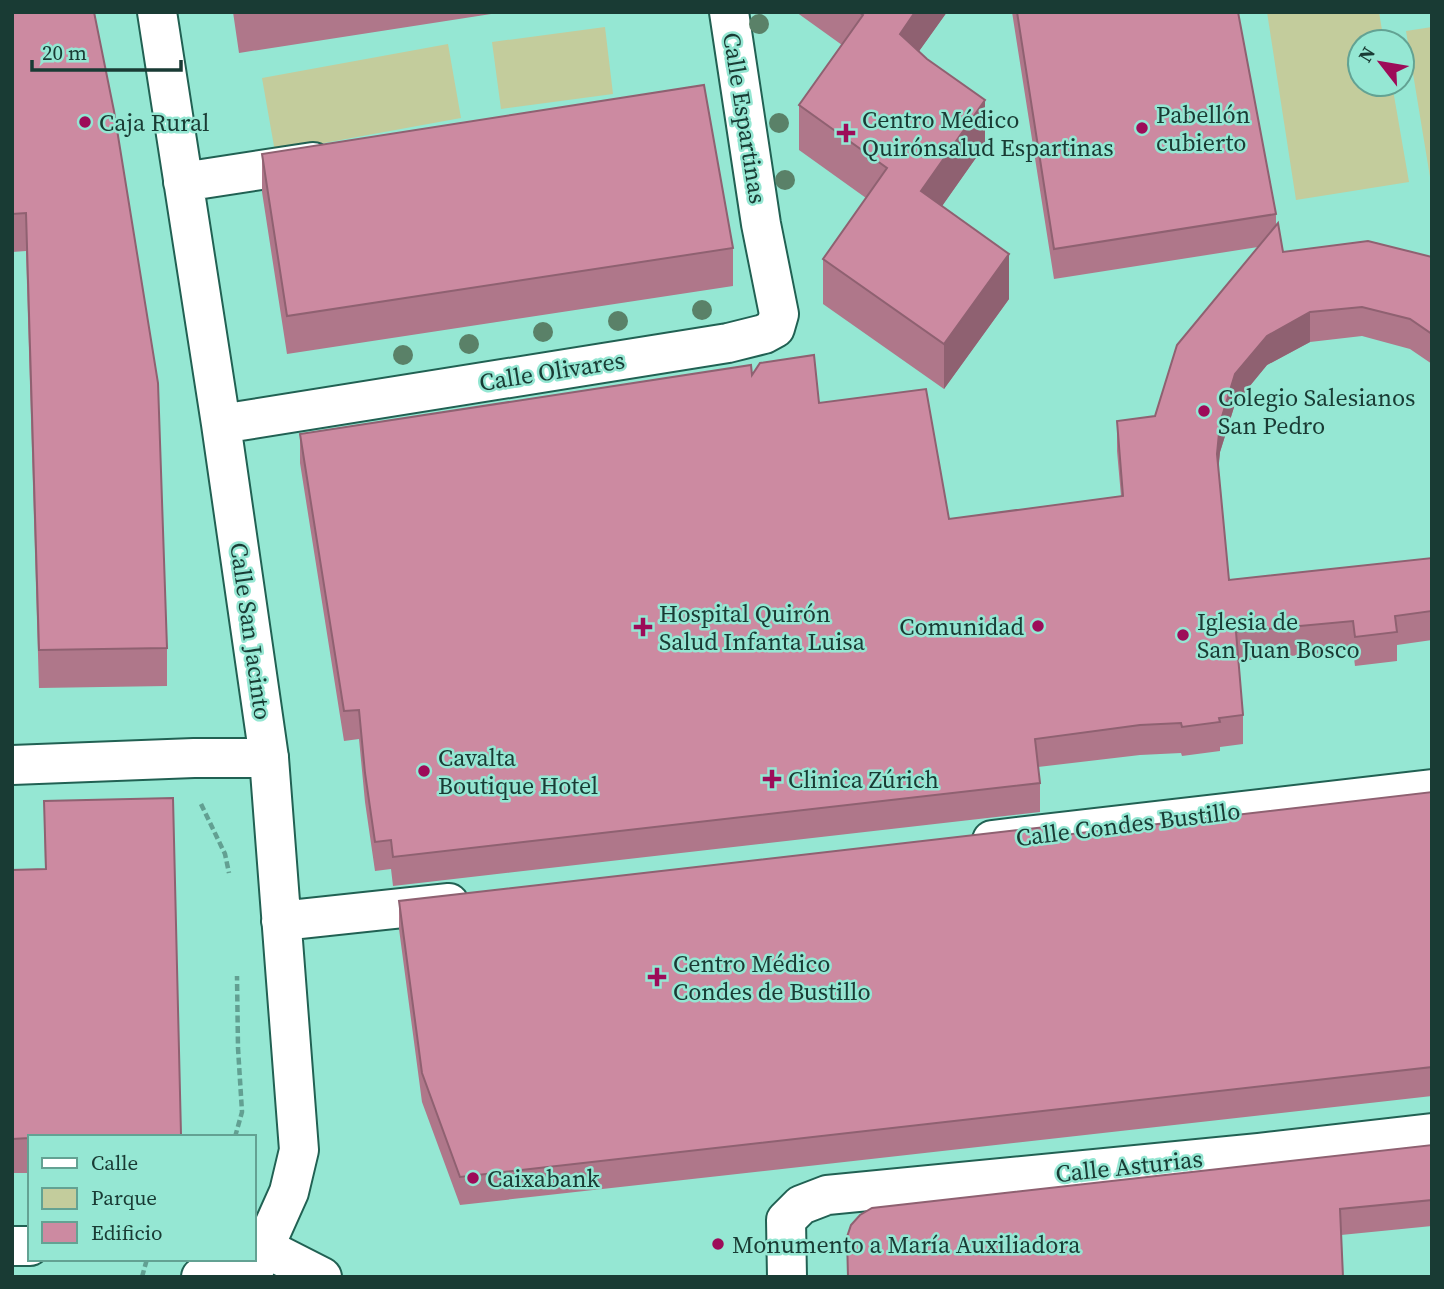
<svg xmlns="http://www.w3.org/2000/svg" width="1444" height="1289" viewBox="0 0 1444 1289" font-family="'Source Serif 4',serif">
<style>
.green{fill:#c3cc9c}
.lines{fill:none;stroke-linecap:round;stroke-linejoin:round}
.street-casing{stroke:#216153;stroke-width:42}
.secondary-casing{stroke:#216153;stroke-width:42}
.primary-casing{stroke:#216153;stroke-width:42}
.path{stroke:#62a092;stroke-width:4.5;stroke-dasharray:7 3.5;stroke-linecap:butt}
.street{stroke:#fff;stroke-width:38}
.secondary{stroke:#fff;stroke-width:38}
.primary{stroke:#fff;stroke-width:38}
.tree{fill:#5a8168}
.wall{fill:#af778a}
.shaded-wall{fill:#8f6171}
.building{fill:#cc8aa1;stroke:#8f6171;stroke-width:2}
.poi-dot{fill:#9d0c59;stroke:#95e7d3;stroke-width:2.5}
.labels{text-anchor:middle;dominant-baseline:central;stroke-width:5;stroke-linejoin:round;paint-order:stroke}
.poi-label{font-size:24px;fill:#193b34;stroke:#95e7d3;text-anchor:start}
.street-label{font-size:24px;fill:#193b34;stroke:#95e7d3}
</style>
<rect width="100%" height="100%" fill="#95e7d3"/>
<!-- green -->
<path class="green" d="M1267,12h112l5,30h-24v42h32l17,98 -113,18z
M605,27l8,67 -112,15 -9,-67z
M1432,27v149l-2,1 -24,-146z
M448,44l13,74 -186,34 -13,-74z"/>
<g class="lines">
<!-- street casing -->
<g class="street-casing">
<path id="street" d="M157,12l64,412 48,334 30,392 -10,42 -38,85
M183,182l130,-20
M221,424l507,-81 36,-9 11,-6 4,-14 -18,-90 -32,-212
M992,840l440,-51
M281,921l168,-18
M201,1277l19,-4 38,-11
M787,1277l-1,-57 15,-15 26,-10 432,-42 173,-20"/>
</g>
<!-- secondary casing -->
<g class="secondary-casing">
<path id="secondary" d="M12,765l182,-7h75"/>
</g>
<!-- primary casing -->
<g class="primary-casing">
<path id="primary" d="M12,1246h18
M254,1248h11l57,29"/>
</g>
<!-- path -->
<path class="path" d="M201,804l24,50 4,19
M235,1137l7,-25 -4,-64 -1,-72
M142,1277l5,-18"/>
<!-- street -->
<use href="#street" class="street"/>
<!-- secondary -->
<use href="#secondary" class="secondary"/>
<!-- primary -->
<use href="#primary" class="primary"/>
</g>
<!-- trees -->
<g class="tree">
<circle cx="759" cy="24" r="10"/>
<circle cx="779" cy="123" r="10"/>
<circle cx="785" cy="180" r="10"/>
<circle cx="702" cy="310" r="10"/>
<circle cx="618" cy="321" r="10"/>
<circle cx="543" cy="332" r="10"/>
<circle cx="469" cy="344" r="10"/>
<circle cx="403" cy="355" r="10"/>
</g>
<!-- wall -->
<path class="wall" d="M12,12l155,636v38l-128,2 -13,-437 -14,1z
M233,12h271l-265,41z
M796,12h151l-28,39 66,94 -43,61 67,93 -65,90 -121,-85v-45l43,-61 -67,-48v-45l43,-60z
M1012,12h226l38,202v11l7,27 149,5v107l-22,-15 -48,-13 -52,6 -43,23 -32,39 -15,48 -2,17 11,111 203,-22v82l-35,5v16l-42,5 -2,-16 -115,11 5,54v29l-23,3v4l-38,5 -1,-3 -41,2 -102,12 2,16v29l-647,74 -2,-17 -16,2 -10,-69 -6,-63 -15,2 -44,-278v-29l452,-59 67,28 130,116 172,-23 -4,-45v-30l38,-5 103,-169 -204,32z
M262,154l471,94v38l-446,68 -25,-162z
M1432,792v304l-972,109 -38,-103 -23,-173v-28l647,-64z
M173,798l8,339h-151v36h-18v-303l33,-1 -1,-68z
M1432,1145v81l-91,9 2,42h-495l-1,-40z"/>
<!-- shaded-wall -->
<path class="shaded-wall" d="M915,12h32l-47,66v-44z
M985,100v45l-64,91v-45z
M1009,254v45l-65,90v-45z
M1310,312v30l-43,23 -32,39 -15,48 -3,32v-30l3,-31 15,-49 32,-38z"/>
<!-- building -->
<path class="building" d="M12,12h82l20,99 44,272 9,265 -128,2 -13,-437 -14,1z
M859,12h56l-15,22 27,25 58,41 -64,91 88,63 -65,90 -121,-85 64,-91 -88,-63 64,-90z
M1017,12h221l38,202 -222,35z
M704,85l29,163 -446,68 -25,-162z
M1278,223l5,29 85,-11 64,16v77l-22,-15 -48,-12 -52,5 -43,24 -32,38 -15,49 -3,31 12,126 203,-22v53l-37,5 2,16 -42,5 -2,-16 -117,11 7,83 -24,3 1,4 -38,5 -1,-4 -41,2 -105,14 5,44 -647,74 -2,-17 -16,2 -10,-69 -6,-63 -15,1 -44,-277 451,-69 1,10 8,-12 54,-8 5,48 107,-14 23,130 174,-23 -6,-75 38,-5 22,-71z
M1432,792v275l-972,110 -38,-104 -23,-172 646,-74 1,10z
M173,798l8,337 -151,2v1l-18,1v-269l34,-1 -2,-68z
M1432,1145v55l-92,9 3,68h-495l-1,-40 4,-12 9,-10 12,-7z"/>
<!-- markers -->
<g class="poi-dot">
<circle cx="85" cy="122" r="7"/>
<circle cx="1142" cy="128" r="7"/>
<path d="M842.5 122.5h7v7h7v7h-7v7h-7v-7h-7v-7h7z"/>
<circle cx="1204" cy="411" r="7"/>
<circle cx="1038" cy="626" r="7"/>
<path d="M639.5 616.5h7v7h7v7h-7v7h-7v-7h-7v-7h7z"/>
<circle cx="1183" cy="635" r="7"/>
<circle cx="424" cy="771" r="7"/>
<path d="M768.5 768.5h7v7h7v7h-7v7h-7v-7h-7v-7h7z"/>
<path d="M653.5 966.5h7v7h7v7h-7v7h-7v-7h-7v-7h7z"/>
<circle cx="473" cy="1178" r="7"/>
<circle cx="718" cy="1244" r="7"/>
</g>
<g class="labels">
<!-- poi labels -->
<g class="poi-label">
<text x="1156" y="114">Pabellón<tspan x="1156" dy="28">cubierto</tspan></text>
<text x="862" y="119">Centro Médico<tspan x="862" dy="28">Quirónsalud Espartinas</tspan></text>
<text x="99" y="122">Caja Rural</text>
<text x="1218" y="397">Colegio Salesianos<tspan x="1218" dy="28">San Pedro</tspan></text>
<text x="659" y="613">Hospital Quirón<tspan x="659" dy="28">Salud Infanta Luisa</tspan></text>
<text x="1197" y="621">Iglesia de<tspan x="1197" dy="28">San Juan Bosco</tspan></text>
<text x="1024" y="626" text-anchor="end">Comunidad</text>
<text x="438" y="757">Cavalta<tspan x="438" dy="28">Boutique Hotel</tspan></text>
<text x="788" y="779">Clinica Zúrich</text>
<text x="673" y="963">Centro Médico<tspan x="673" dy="28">Condes de Bustillo</tspan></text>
<text x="487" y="1178">Caixabank</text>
<text x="732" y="1244">Monumento a María Auxiliadora</text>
</g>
<!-- street labels -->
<g class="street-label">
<text transform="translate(745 118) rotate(81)">Calle Espartinas</text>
<text transform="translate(552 371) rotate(-9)">Calle Olivares</text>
<text transform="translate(251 631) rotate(82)">Calle San Jacinto</text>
<text transform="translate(1128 824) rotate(-7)">Calle Condes Bustillo</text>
<text transform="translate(1129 1166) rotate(-6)">Calle Asturias</text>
</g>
</g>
<!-- border -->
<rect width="1444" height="1289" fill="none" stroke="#193b34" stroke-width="28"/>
<!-- legend -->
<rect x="28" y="1135" width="228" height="126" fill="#95e7d3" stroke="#63a293" stroke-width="2"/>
<rect x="42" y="1158" width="35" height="10" fill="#ffffff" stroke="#63a293" stroke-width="2"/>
<text x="91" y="1170" font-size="21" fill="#193b34">Calle</text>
<rect x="42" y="1188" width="35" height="21" fill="#c3cc9c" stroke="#63a293" stroke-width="2"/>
<text x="91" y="1205" font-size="21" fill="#193b34">Parque</text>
<rect x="42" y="1222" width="35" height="21" fill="#cc8aa1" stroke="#63a293" stroke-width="2"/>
<text x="91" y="1240" font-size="21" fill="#193b34">Edificio</text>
<!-- north arrow -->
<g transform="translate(1381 63) rotate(301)"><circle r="33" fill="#95e7d3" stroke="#63a293" stroke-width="2"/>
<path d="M0-5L12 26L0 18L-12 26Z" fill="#9d0c59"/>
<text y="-10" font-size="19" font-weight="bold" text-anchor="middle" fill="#193b34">N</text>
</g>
<!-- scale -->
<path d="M32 60v10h149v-10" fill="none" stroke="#193b34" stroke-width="3.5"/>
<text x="42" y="60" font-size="21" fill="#193b34" stroke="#95e7d3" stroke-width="5" paint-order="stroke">20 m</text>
</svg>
